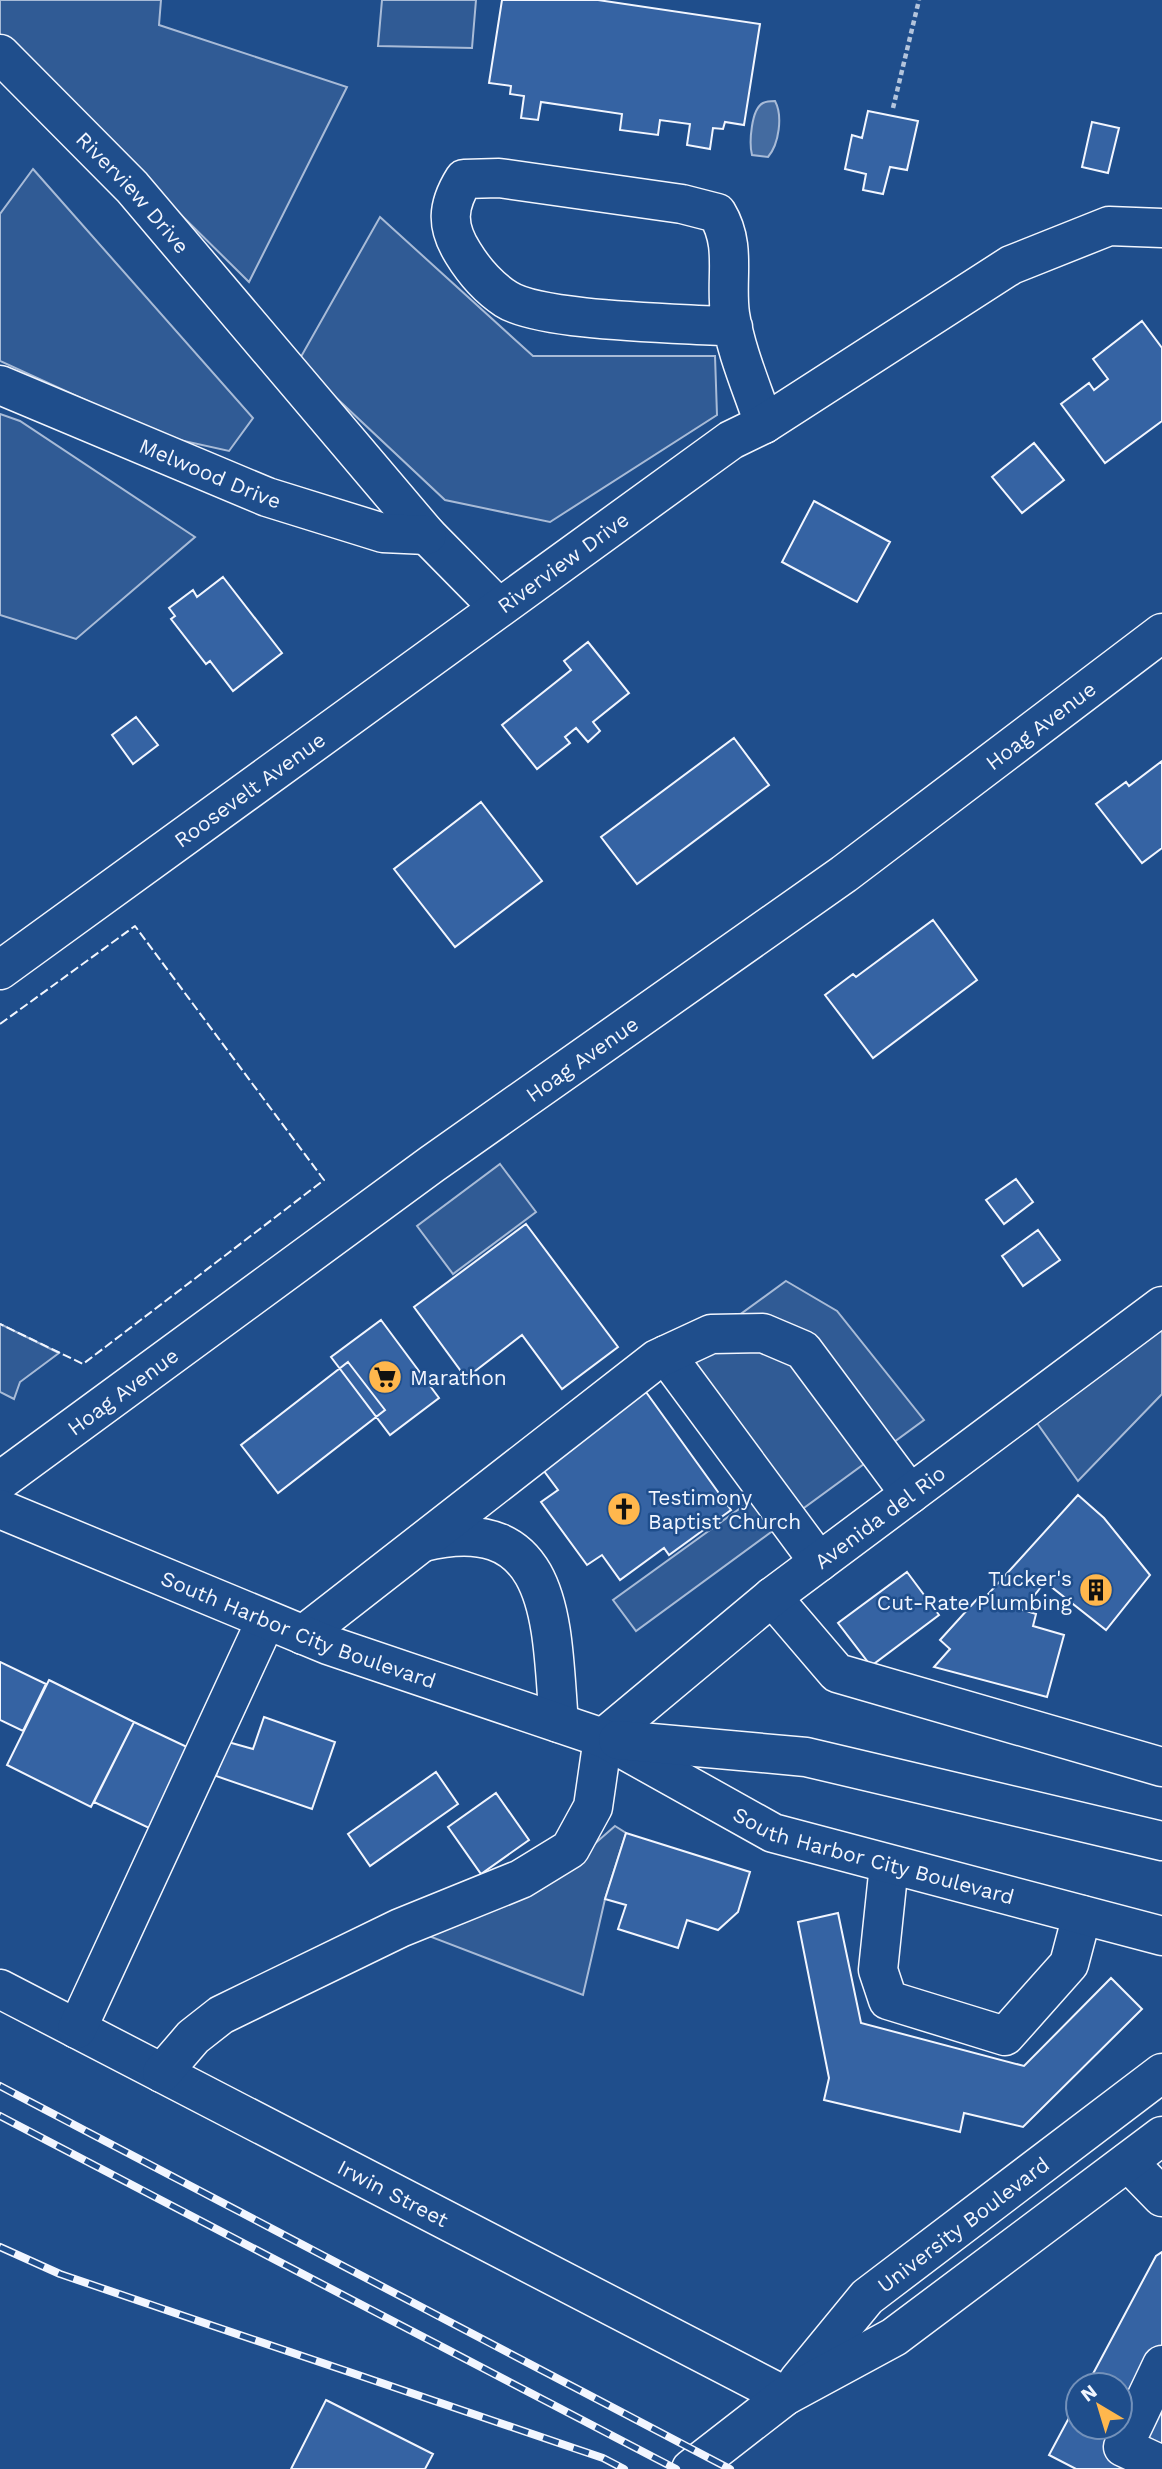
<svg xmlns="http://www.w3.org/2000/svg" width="1162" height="2469" viewBox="0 0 1162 2469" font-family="'Work Sans',sans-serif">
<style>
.built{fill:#305b95;stroke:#a8bbd7;stroke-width:2}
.water{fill:#446ba0;stroke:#a8bbd7;stroke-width:2}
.building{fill:#3563a3;stroke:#f2f6ff;stroke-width:2}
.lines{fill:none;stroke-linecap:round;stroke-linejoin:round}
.minor-casing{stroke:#f2f6ff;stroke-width:41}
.major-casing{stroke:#f2f6ff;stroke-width:41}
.path{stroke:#b3c4dc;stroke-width:4.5;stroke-dasharray:5 3.5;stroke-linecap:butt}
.minor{stroke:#1f4e8c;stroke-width:38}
.major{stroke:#1f4e8c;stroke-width:38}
.rail-casing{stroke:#f2f6ff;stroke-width:8}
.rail{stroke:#1f4e8c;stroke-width:5;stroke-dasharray:16;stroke-linecap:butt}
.fence{stroke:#f2f6ff;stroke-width:2;stroke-dasharray:9 3.5;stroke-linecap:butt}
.labels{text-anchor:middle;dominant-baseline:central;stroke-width:5;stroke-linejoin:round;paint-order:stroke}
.street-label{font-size:21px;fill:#f2f6ff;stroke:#1f4e8c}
.poi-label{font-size:21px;fill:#f2f6ff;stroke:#1f4e8c;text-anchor:start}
</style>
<rect width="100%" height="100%" fill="#1f4e8c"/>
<!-- built -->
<path class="built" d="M0,0h161l-2,25 188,62 -98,195 -249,-246z
M382,0h94l-4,48 -94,-2z
M33,169l220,249 -24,33 -63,-14 -166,-76v-147z
M380,217l153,139h182l2,59 -167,107 -105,-22 -147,-138z
M0,414l20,7 175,116 -119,102 -76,-24z
M500,1164l36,48 -83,62 -36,-48z
M786,1281l51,30 87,109 -288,211 -23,-31 144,-104 -92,-127z
M1162,1319v75l-84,87 -46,-65z
M0,1324l59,29 -39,29 -6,17 -14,-7z
M615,1826l11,7 -21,66 -22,96 -157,-60 149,-74z"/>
<!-- water -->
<path class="water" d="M775,101c8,15 4,43 -7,56l-16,-2c-3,-12 -1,-46 11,-52 4,-2 8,-2 12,-2z"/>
<!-- building -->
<path class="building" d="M502,0h96l162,24 -16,101 -19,-3 -2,7 -10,-1 -3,21 -23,-4 3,-21 -30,-4 -2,15 -38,-5 2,-16 -81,-12 -3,18 -17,-2 3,-22 -14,-2 1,-8 -22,-3z
M868,111l50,10 -11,49 -17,-3 -7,27 -20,-4 3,-16 -21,-5 7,-34 10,3z
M1092,122l27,6 -11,45 -26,-6z
M1142,321l20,27v73l-57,42 -44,-59 28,-21 5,7 14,-11 -15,-20z
M1034,443l30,37 -42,33 -30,-36z
M814,501l76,41 -33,60 -75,-40z
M223,577l59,76 -49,38 -23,-30 -4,3 -35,-45 4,-3 -6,-8 24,-18 4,7z
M588,642l41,51 -36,29 7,9 -12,11 -12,-14 -11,9 5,6 -33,26 -35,-44 69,-55 -7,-9z
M136,717l22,28 -25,19 -21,-29z
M734,738l35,47 -132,99 -36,-47z
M1162,761v87l-20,15 -46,-59 30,-22 3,4z
M481,802l61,79 -87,66 -61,-78z
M933,920l44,60 -104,78 -48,-63 28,-21 3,3z
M1016,1179l17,23 -29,22 -18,-24z
M526,1224l92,123 -56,42 -40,-54 -56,43 -52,-71z
M1038,1230l22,30 -37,26 -21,-30z
M381,1320l58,78 -49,37 -59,-78z
M348,1362l37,48 -107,83 -37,-48z
M646,1392l85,118 -62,45 -5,-7 -44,32 -18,-25 -15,10 -46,-63 17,-12 -17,-23z
M1078,1495l26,23 46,57 -44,55 -61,-48 -22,28 13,4 -3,12 31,9 -17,62 -113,-30 16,-18 -10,-9 38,-42 3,4z
M907,1572l32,43 -68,51 -33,-43z
M0,1662l46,22 -23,47 -23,-11z
M49,1680l85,42 -43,85 -84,-42z
M264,1717l71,25 -23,67 -96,-33 12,-34 25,7z
M134,1722l53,25 -38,81 -55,-26z
M436,1772l22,32 -88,62 -22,-32z
M496,1793l33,47 -48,34 -33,-47z
M626,1833l124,39 -12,40 -20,18 -31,-10 -9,28 -60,-19 8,-24 -21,-6z
M838,1913l23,110 163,43 87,-88 31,31 -119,118 -59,-14 -4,19 -136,-32 5,-22 -31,-156z
M1162,2252v217h-86l-27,-14 29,-54v26h42v-42h-33l69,-129z
M326,2400l107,54 -8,15h-134z"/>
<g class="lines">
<!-- minor casing -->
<g class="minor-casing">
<g id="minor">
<path id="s1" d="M0,54l132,133 295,348 71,72"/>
<path d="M733,327c-49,-4 -192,-5 -227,-28 -18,-12 -32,-28 -43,-46 -17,-27 -16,-47 1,-74l35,-1 183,26 35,9c20,33 8,65 13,101 6,38 22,74 34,110"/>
<path id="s2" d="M0,385l267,112 116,36 44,2"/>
<path id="s3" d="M0,970l731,-530 33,-16 247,-159 98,-39 53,2"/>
<path d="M666,1355l153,207"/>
<path id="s4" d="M0,1481l432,-317 412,-290 318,-241"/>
<path d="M423,1542c135,-33 128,88 136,181"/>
<path d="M772,1597l65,76 325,94"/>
<path d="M303,1635l354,-276 54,-25 52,-1 40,17 107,144"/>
<path d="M889,1865l-11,105 10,30 117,36 64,-72 13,-49"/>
<path id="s5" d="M0,1989l785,407"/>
<path d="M77,2029l189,-409"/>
<path id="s6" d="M162,2073l31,-36 28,-22 179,-87 121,-49 49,-30 23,-42 10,-69 169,-141 390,-291"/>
<path d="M1128,2162l34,35"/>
<path d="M1162,2365l-39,82 39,18"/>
<path id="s7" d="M798,2381l69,-84 295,-224"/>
<path d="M691,2469l94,-73 109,-59 268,-201"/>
</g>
</g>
<!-- major casing -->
<g class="major-casing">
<g id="major">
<path id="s8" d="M0,1509l328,136 275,93 170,95 389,103"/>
<path d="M618,1740l188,17 356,84"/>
</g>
</g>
<!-- path -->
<path class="path" d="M893,108l26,-108"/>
<!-- minor -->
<use href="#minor" class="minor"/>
<!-- major -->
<use href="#major" class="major"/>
<!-- rail casing -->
<g class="rail-casing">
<path id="rail" d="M0,2086l730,383
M0,2116l676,353
M0,2247l60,27 543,184 21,11"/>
</g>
<!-- rail -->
<use href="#rail" class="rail"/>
<!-- fence -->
<path class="fence" d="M0,1024l135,-98 189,254 -241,184 -83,-40"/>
</g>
<!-- icons -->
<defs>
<g id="supermarket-disc" transform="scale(1.75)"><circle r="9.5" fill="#ffb74d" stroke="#1f4e8c"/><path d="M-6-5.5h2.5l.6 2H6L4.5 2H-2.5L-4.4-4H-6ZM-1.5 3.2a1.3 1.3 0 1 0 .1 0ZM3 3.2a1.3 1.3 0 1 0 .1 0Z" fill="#111"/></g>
<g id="church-disc" transform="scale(1.75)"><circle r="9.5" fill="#ffb74d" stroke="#1f4e8c"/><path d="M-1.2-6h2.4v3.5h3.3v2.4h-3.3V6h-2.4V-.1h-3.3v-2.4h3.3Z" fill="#111"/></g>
<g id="building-disc" transform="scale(1.75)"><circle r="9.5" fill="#ffb74d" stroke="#1f4e8c"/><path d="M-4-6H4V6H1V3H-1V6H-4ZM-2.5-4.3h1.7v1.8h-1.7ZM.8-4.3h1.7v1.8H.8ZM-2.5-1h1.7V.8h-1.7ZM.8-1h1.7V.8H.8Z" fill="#111"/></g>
</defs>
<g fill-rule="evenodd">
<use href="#supermarket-disc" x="385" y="1377"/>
<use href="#church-disc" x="624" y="1509"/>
<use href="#building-disc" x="1096" y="1590"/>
</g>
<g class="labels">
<!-- street labels -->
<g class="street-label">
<text stroke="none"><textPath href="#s1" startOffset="192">Riverview Drive</textPath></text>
<text stroke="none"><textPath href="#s2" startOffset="228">Melwood Drive</textPath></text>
<text stroke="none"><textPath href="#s3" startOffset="695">Riverview Drive</textPath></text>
<text stroke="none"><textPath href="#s4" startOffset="1286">Hoag Avenue</textPath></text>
<text stroke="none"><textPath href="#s3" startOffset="308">Roosevelt Avenue</textPath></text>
<text stroke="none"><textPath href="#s4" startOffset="719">Hoag Avenue</textPath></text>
<text stroke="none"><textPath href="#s4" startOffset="152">Hoag Avenue</textPath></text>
<text stroke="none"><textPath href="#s6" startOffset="942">Avenida del Rio</textPath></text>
<text stroke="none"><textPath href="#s8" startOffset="322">South Harbor City Boulevard</textPath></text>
<text stroke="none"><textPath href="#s8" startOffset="943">South Harbor City Boulevard</textPath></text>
<text stroke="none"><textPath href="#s5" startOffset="443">Irwin Street</textPath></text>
<text stroke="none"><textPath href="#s7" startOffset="229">University Boulevard</textPath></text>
</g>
<!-- poi labels -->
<g class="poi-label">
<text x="410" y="1377">Marathon</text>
<text x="648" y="1497">Testimony<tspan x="648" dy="24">Baptist Church</tspan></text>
<text x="1072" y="1578" text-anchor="end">Tucker's<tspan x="1072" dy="24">Cut-Rate Plumbing</tspan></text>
</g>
</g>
<!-- north arrow -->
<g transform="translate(1099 2406) rotate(322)"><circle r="33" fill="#1f4e8c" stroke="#7391ba" stroke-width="2"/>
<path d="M0-5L12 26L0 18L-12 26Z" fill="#ffb74d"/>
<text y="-10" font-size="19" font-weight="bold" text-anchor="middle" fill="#f2f6ff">N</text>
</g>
</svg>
